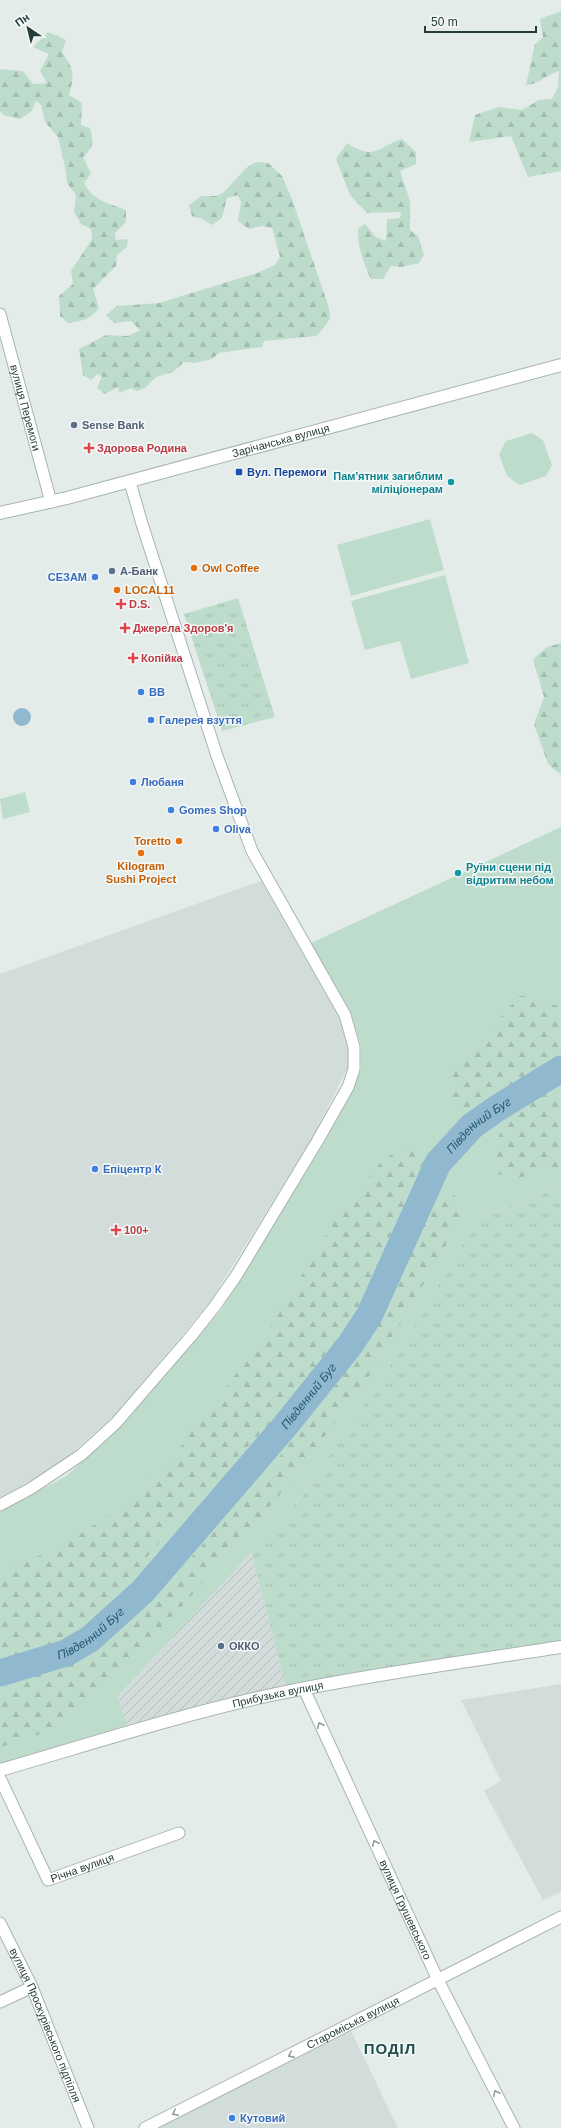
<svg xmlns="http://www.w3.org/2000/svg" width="561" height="2128" viewBox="0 0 561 2128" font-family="Arial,sans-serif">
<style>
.built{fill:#d2dcda}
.industrial{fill:url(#industrial-furrows)}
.grass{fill:#bedccc}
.forest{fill:url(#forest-firs)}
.park{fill:url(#park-tufts)}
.water{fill:#90b8ce}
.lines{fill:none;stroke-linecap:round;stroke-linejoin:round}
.river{stroke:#90b8ce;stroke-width:27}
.minor-casing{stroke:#a7b4b2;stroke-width:13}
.tertiary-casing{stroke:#a7b4b2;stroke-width:14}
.minor{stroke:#fff;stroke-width:11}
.tertiary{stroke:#fff;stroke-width:12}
.oneway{stroke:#929e9d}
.service-dot{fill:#5c6f8a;stroke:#f4f9f8;stroke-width:1.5}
.health-dot{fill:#e0444e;stroke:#f4f9f8;stroke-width:1.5}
.transit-dot{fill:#1a4fb4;stroke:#f4f9f8;stroke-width:1.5}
.culture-dot{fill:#0f9aa8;stroke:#f4f9f8;stroke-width:1.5}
.food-dot{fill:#e8710a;stroke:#f4f9f8;stroke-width:1.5}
.shop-dot{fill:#3f7fe0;stroke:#f4f9f8;stroke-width:1.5}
.labels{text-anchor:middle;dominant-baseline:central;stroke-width:3;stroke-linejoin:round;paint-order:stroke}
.street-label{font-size:11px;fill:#243d3b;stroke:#f4f9f8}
.service-label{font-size:11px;font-weight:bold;fill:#4e5e75;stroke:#f4f9f8;text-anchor:start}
.health-label{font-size:11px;font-weight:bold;fill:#be3a42;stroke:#f4f9f8;text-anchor:start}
.transit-label{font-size:11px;font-weight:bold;fill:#164399;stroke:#f4f9f8;text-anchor:start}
.culture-label{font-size:11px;font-weight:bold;fill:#0d838f;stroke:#f4f9f8;text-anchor:end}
.food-label{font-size:11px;font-weight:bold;fill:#c56008;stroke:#f4f9f8;text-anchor:start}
.shop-label{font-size:11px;font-weight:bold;fill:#366cbe;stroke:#f4f9f8;text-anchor:start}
.water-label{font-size:12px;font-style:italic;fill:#225876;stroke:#f4f9f8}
.district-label{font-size:15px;font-weight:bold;letter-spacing:1px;fill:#214e4c;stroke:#f4f9f8}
</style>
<defs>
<pattern id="industrial-furrows" width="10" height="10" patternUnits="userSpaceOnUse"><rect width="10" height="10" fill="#d2dcda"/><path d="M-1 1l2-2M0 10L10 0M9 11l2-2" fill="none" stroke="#b4bebc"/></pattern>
<pattern id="forest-firs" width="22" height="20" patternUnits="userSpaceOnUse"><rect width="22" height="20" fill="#bedccc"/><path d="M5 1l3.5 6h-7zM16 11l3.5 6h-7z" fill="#a3beb0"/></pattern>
<pattern id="park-tufts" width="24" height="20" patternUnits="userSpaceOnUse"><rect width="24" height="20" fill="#bedccc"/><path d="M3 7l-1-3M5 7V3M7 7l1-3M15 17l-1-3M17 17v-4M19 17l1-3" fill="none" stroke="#a3beb0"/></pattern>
</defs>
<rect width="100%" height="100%" fill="#e4ecea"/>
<!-- built -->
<path class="built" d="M261,881l78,137 9,30v19l-35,70 -103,165 -98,116 -54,47 -58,33v-524z
M561,1684v208l-18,8 -59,-109 17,-10 -40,-81z
M351,2031l47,97h-241z"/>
<!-- industrial -->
<path class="industrial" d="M251,1552l35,134 -115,27 -44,12 -9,-29z"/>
<!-- grass -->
<path class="grass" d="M532,433l11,7 9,25 -6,11 -26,9 -13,-9 -8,-22 7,-13z
M430,519l14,51 -93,26 -14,-51z
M445,575l24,88 -58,16 -11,-38 -35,9 -14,-49z
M25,792l5,20 -27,7 -3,-20z
M561,827v359l-84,33 -38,235 -87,-31 -55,80 -179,193 9,29 -127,38v-251l66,-36 55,-49 100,-117 103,-167 37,-73v-24l-10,-33 -40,-70z"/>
<!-- forest -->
<path class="forest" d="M561,11v160l-33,6 -17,-41 -42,6 6,-27 24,-8 23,3 17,-10 13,-1 6,-12 1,-16c-14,4 -18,13 -33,14l9,-41 8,-7 -3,-18z
M48,32l18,8 -4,12c12,18 13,22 7,43l13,8 -1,22 9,3c4,14 4,19 -7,29l8,17 -7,9c9,18 24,20 42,27v12l-11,11 1,7 12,-1 -1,8 -10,8 -1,11 -23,23 6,19c-8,11 -16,13 -31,15l-8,-7 -1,-20 14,-12 -2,-13 21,-32 -1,-10 -10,-5 -7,-12 2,-17 -9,-12 -2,-16 -7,-30 -13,-15 -4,-17 -5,-4 -5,11 -11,7 -17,-4 -3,-4v-42l23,2 10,13 14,-1 -7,-12 9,-17 -16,-7z
M402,139l14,13v12l-16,7 10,30v29l8,6 6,19 -5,8 -17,4 -11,-1 -8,13h-12c-8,-16 -13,-32 -13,-50l7,-5 11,13 10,4 1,-22 13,-1 1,-6 -34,1 -17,-18 -14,-36 11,-16c29,18 28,5 55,-4z
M256,162l12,1 14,13 10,23 37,109 1,11 -13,17 -53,5 -2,6 -43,6 -7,6 -17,4 -11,-1 -11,10 -17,5 -11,11 -8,3 -6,-3 -12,5 -1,-6 -13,7 -8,-6 5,-12 -5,-2 -6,6 -8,-5 -4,-26 27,-14 22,1 12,-6 -9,-9 -17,2 -8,-8 11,-9 42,-3 98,-30 18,-8 5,-8 -8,-29 -10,-2 -13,3 -11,-8 3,-18 -3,-8 -11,3 -5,20 -10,7 -10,-6 -10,-3 -3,-11 12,-9h16l7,-4 22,-24z
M561,643v132l-13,-11 -14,-40 10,-27 -11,-38 14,-12z
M519,996h13l25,10 4,-2v52l-16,11 -74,40 -16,1 -6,-9 2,-26z
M561,1085v81l-42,12 -22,-4 -7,-18 13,-29 35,-29z
M416,1146l8,9 -2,18 -24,60 -47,92 -51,67 -97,101 -53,60 -33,44 -33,32 -32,17 -52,17v-93l60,-22 61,-42 53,-51 93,-122 70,-116 45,-56 21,-14z
M441,1189l13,6 8,9 -3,19 -87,149 -82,111 -104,119 -115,117 -24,13 -47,15v-58l56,-23 53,-29 37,-29 125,-140 88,-116 46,-88 28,-67z"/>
<!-- park -->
<path class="park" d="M238,598l37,119 -53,14 -38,-117z
M561,1186v455l-147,22 -128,23 -35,-134 46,-49 55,-81 51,-75 74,-128z"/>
<!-- water -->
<path class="water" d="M13 717a9 9 0 1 1 18 0a9 9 0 1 1-18 0Z"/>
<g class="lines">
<!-- river -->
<path class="river" id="s1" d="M0,1673l66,-20 24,-14 53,-48 142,-165 65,-81 19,-29 69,-153 34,-37 24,-17 65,-40"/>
<!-- minor casing -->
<g class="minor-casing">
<g id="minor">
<path id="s2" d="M0,314l51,188"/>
<path d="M0,1505l30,-16 51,-34 35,-32 76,-88 23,-29 21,-30 82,-136 30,-53 6,-18v-22l-9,-32 -93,-164 -35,-95 -75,-232 -12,-42"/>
<path id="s3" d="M304,1689l134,291 76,148"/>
<path id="s4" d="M0,1778l48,102 131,-47"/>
<path id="s5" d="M0,1923l32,64 56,141"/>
<path d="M0,2002l32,-15"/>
<path id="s6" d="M145,2128l416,-211"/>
</g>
</g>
<!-- tertiary casing -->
<g class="tertiary-casing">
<g id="tertiary">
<path id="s7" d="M0,513l67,-15 494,-133"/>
<path id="s8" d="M0,1770c90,-26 179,-55 271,-75 96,-20 193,-33 290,-48"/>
</g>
</g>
<!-- minor -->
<use href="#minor" class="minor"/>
<!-- tertiary -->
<use href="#tertiary" class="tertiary"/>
</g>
<!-- one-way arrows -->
<defs><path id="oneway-chevron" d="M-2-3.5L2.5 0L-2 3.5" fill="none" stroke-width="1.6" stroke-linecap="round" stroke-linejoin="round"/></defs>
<g class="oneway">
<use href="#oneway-chevron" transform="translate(320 1725) rotate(-115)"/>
<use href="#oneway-chevron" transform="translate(375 1843) rotate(-115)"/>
<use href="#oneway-chevron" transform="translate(291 2055) rotate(153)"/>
<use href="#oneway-chevron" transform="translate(496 2093) rotate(-117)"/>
<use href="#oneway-chevron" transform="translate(175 2113) rotate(154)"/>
</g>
<!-- markers -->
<g class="service-dot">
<circle cx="74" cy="425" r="4"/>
<circle cx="112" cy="571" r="4"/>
<circle cx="221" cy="1646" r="4"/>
</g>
<g class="health-dot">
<path d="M87 442h4v4h4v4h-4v4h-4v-4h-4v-4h4z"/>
<path d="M119 598h4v4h4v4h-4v4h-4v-4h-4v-4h4z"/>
<path d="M123 622h4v4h4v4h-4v4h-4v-4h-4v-4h4z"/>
<path d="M131 652h4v4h4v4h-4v4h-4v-4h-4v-4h4z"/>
<path d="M114 1224h4v4h4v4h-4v4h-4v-4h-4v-4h4z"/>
</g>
<rect class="transit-dot" x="235" y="468" width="8" height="8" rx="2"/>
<g class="culture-dot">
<circle cx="451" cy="482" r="4"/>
<circle cx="458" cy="873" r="4"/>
</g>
<g class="food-dot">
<circle cx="194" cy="568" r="4"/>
<circle cx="117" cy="590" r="4"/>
<circle cx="179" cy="841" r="4"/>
<circle cx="141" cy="853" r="4"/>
</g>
<g class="shop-dot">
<circle cx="95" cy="577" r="4"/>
<circle cx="141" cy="692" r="4"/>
<circle cx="151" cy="720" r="4"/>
<circle cx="133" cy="782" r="4"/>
<circle cx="171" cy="810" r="4"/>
<circle cx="216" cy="829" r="4"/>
<circle cx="95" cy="1169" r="4"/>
<circle cx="232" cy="2118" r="4"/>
</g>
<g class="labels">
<!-- street labels -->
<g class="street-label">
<text stroke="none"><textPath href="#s2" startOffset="97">вулиця Перемоги</textPath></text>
<text stroke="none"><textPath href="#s7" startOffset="290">Зарічанська вулиця</textPath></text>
<text stroke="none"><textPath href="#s8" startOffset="288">Прибузька вулиця</textPath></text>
<text stroke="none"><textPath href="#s4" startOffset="149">Річна вулиця</textPath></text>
<text stroke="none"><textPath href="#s3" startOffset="243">вулиця Грушевського</textPath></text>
<text stroke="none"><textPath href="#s6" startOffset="233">Староміська вулиця</textPath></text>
<text stroke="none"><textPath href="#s5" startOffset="112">вулиця Проскурівського підпілля</textPath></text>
</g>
<!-- service labels -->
<g class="service-label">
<text x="82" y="425">Sense Bank</text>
<text x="120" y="571">А-Банк</text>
<text x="229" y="1646">ОККО</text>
</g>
<!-- health labels -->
<g class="health-label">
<text x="97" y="448">Здорова Родина</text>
<text x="129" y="604">D.S.</text>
<text x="133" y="628">Джерела Здоров'я</text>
<text x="141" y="658">Копійка</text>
<text x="124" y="1230">100+</text>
</g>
<!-- transit labels -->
<g class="transit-label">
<text x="247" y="472">Вул. Перемоги</text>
</g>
<!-- culture labels -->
<g class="culture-label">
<text x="443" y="476">Пам'ятник загиблим<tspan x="443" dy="13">міліціонерам</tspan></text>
<text x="466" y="867" text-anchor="start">Руїни сцени під<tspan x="466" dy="13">відритим небом</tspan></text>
</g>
<!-- food labels -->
<g class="food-label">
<text x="202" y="568">Owl Coffee</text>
<text x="125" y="590">LOCAL11</text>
<text x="171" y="841" text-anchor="end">Toretto</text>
<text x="141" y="866" text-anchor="middle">Kilogram<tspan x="141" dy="13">Sushi Project</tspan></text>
</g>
<!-- shop labels -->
<g class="shop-label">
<text x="87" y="577" text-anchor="end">СЕЗАМ</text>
<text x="149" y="692">ВВ</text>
<text x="159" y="720">Галерея взуття</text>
<text x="141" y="782">Любаня</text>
<text x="179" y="810">Gomes Shop</text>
<text x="224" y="829">Oliva</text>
<text x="103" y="1169">Епіцентр К</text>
<text x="240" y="2118">Кутовий</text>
</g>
<!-- water labels -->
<g class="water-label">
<text stroke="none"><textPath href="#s1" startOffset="748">Південний Буг</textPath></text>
<text stroke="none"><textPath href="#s1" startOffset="424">Південний Буг</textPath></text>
<text stroke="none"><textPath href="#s1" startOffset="100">Південний Буг</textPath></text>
</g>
<!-- district labels -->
<g class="district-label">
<text x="390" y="2048">ПОДІЛ</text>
</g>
</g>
<!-- north arrow -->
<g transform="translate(28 28) rotate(325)" stroke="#f4f9f8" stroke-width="3" paint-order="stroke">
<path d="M0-3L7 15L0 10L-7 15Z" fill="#243d3b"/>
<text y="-6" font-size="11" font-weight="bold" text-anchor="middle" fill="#243d3b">Пн</text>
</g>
<!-- scale -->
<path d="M425 26v6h111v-6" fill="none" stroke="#243d3b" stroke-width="2"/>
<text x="431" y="26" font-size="12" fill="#243d3b" stroke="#f4f9f8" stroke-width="3" paint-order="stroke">50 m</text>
</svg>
